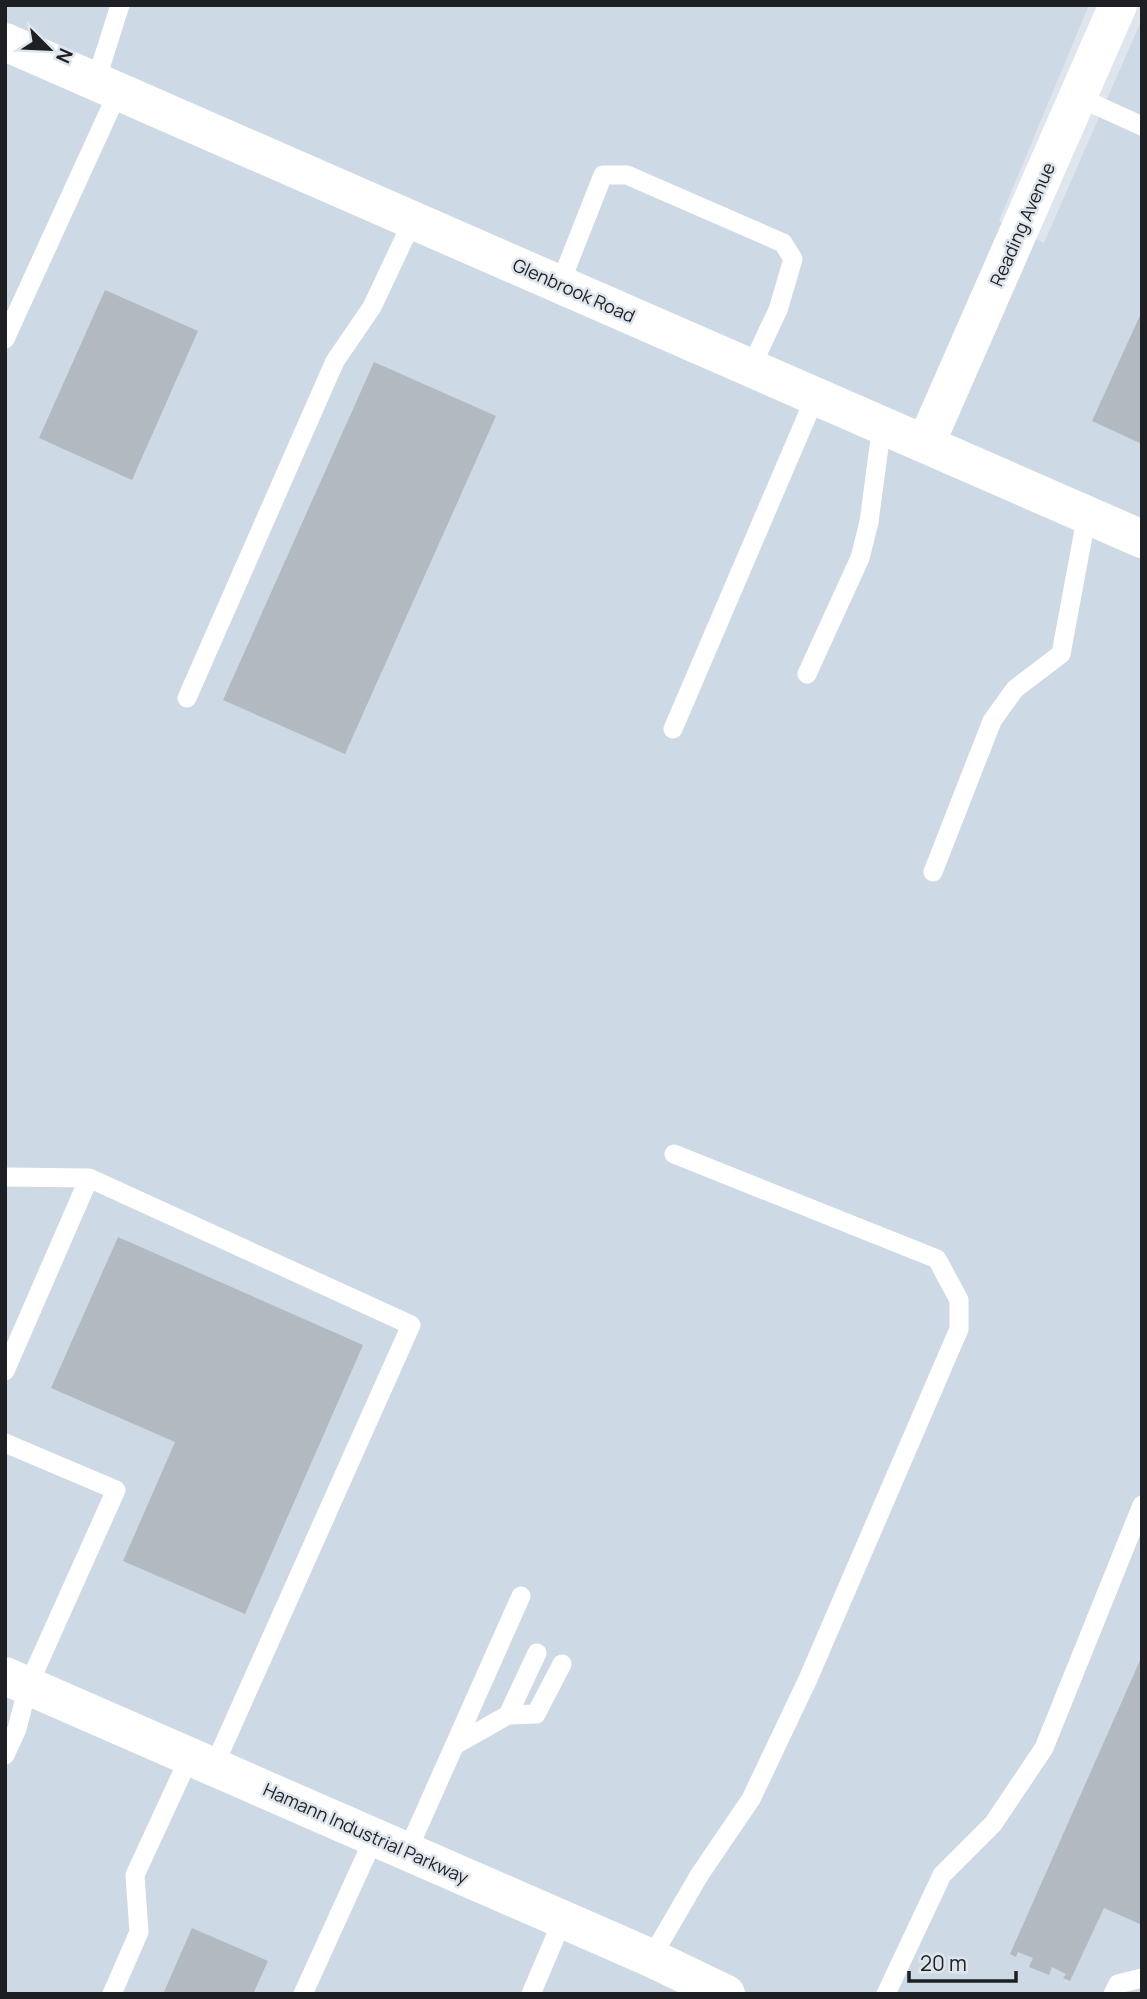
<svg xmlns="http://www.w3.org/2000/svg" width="1147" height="1999" viewBox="0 0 1147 1999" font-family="Manrope,sans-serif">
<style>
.built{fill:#ced9e6}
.building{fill:#b3b9c0}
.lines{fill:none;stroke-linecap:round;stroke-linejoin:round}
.lane{stroke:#fff;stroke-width:19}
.street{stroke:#fff;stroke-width:38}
.labels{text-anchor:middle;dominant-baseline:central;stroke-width:5;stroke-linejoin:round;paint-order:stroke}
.street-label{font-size:18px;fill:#1d1f22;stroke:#dfe5ec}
</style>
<rect width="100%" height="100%" fill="#dfe5ec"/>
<!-- built -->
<path class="built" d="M5,5h1084l-90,216 45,22 98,-224v1975h-1137z"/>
<!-- building -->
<path class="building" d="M105,290l93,41 -66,149 -93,-42z
M1142,311v133l-50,-23z
M374,362l122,54 -151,338 -122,-54z
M118,1237l245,108 -118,269 -122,-53 52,-119 -124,-54z
M1142,1656v269l-38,-17 -34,73 -7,-3 3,-4 -14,-7 -3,8 -20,-8 4,-9 -15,-6 -2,5 -6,-3z
M192,1928l76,33 -15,33h-90z"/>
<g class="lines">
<!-- lane -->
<path class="lane" d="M96,81l24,-76
M1078,97l64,29
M560,284l43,-109h24l156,68 10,16 -15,51 -27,57
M5,339l113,-247
M807,674l53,-116 9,-36 13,-98
M187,698l148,-337 37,-54 41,-87
M673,729l143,-334
M933,872l59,-151 23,-32 46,-35 26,-140
M5,1177l84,1
M5,1371l84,-193 322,147 -197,441
M5,1443l111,47 -88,196 -11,43 -12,26
M508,1715l28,-1 26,-50
M455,1745l53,-30 29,-62
M407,1852l114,-256
M651,1958l49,-84 51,-75 57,-120 151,-350v-29l-22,-41 -263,-105
M112,1994l27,-62 -4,-57 55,-119
M303,1994l71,-156
M531,1994l32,-75
M886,1994l56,-119 51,-51 51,-76 98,-243
M1113,1994l5,-10 24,-6"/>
<!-- street -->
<path class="street" d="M5,42l1137,497
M926,443l192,-438
M5,1676l646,282 75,36"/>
</g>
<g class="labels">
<!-- street labels -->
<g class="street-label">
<text transform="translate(1022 224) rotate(-66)">Reading Avenue</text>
<text transform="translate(574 290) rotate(24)">Glenbrook Road</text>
<text transform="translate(366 1833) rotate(24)">Hamann Industrial Parkway</text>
</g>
</g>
<!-- border -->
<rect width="1147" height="1999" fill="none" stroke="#1d1f22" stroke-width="14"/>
<!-- north arrow -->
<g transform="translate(49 49) rotate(114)" stroke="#dfe5ec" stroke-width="5" paint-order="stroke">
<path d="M0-5L12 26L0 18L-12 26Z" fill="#1d1f22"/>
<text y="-10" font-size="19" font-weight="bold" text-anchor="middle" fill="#1d1f22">N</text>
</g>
<!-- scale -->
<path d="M909 1971v10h107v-10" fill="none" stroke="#1d1f22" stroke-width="3.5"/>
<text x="920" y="1971" font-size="21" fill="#1d1f22" stroke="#dfe5ec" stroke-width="5" paint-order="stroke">20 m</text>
</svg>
